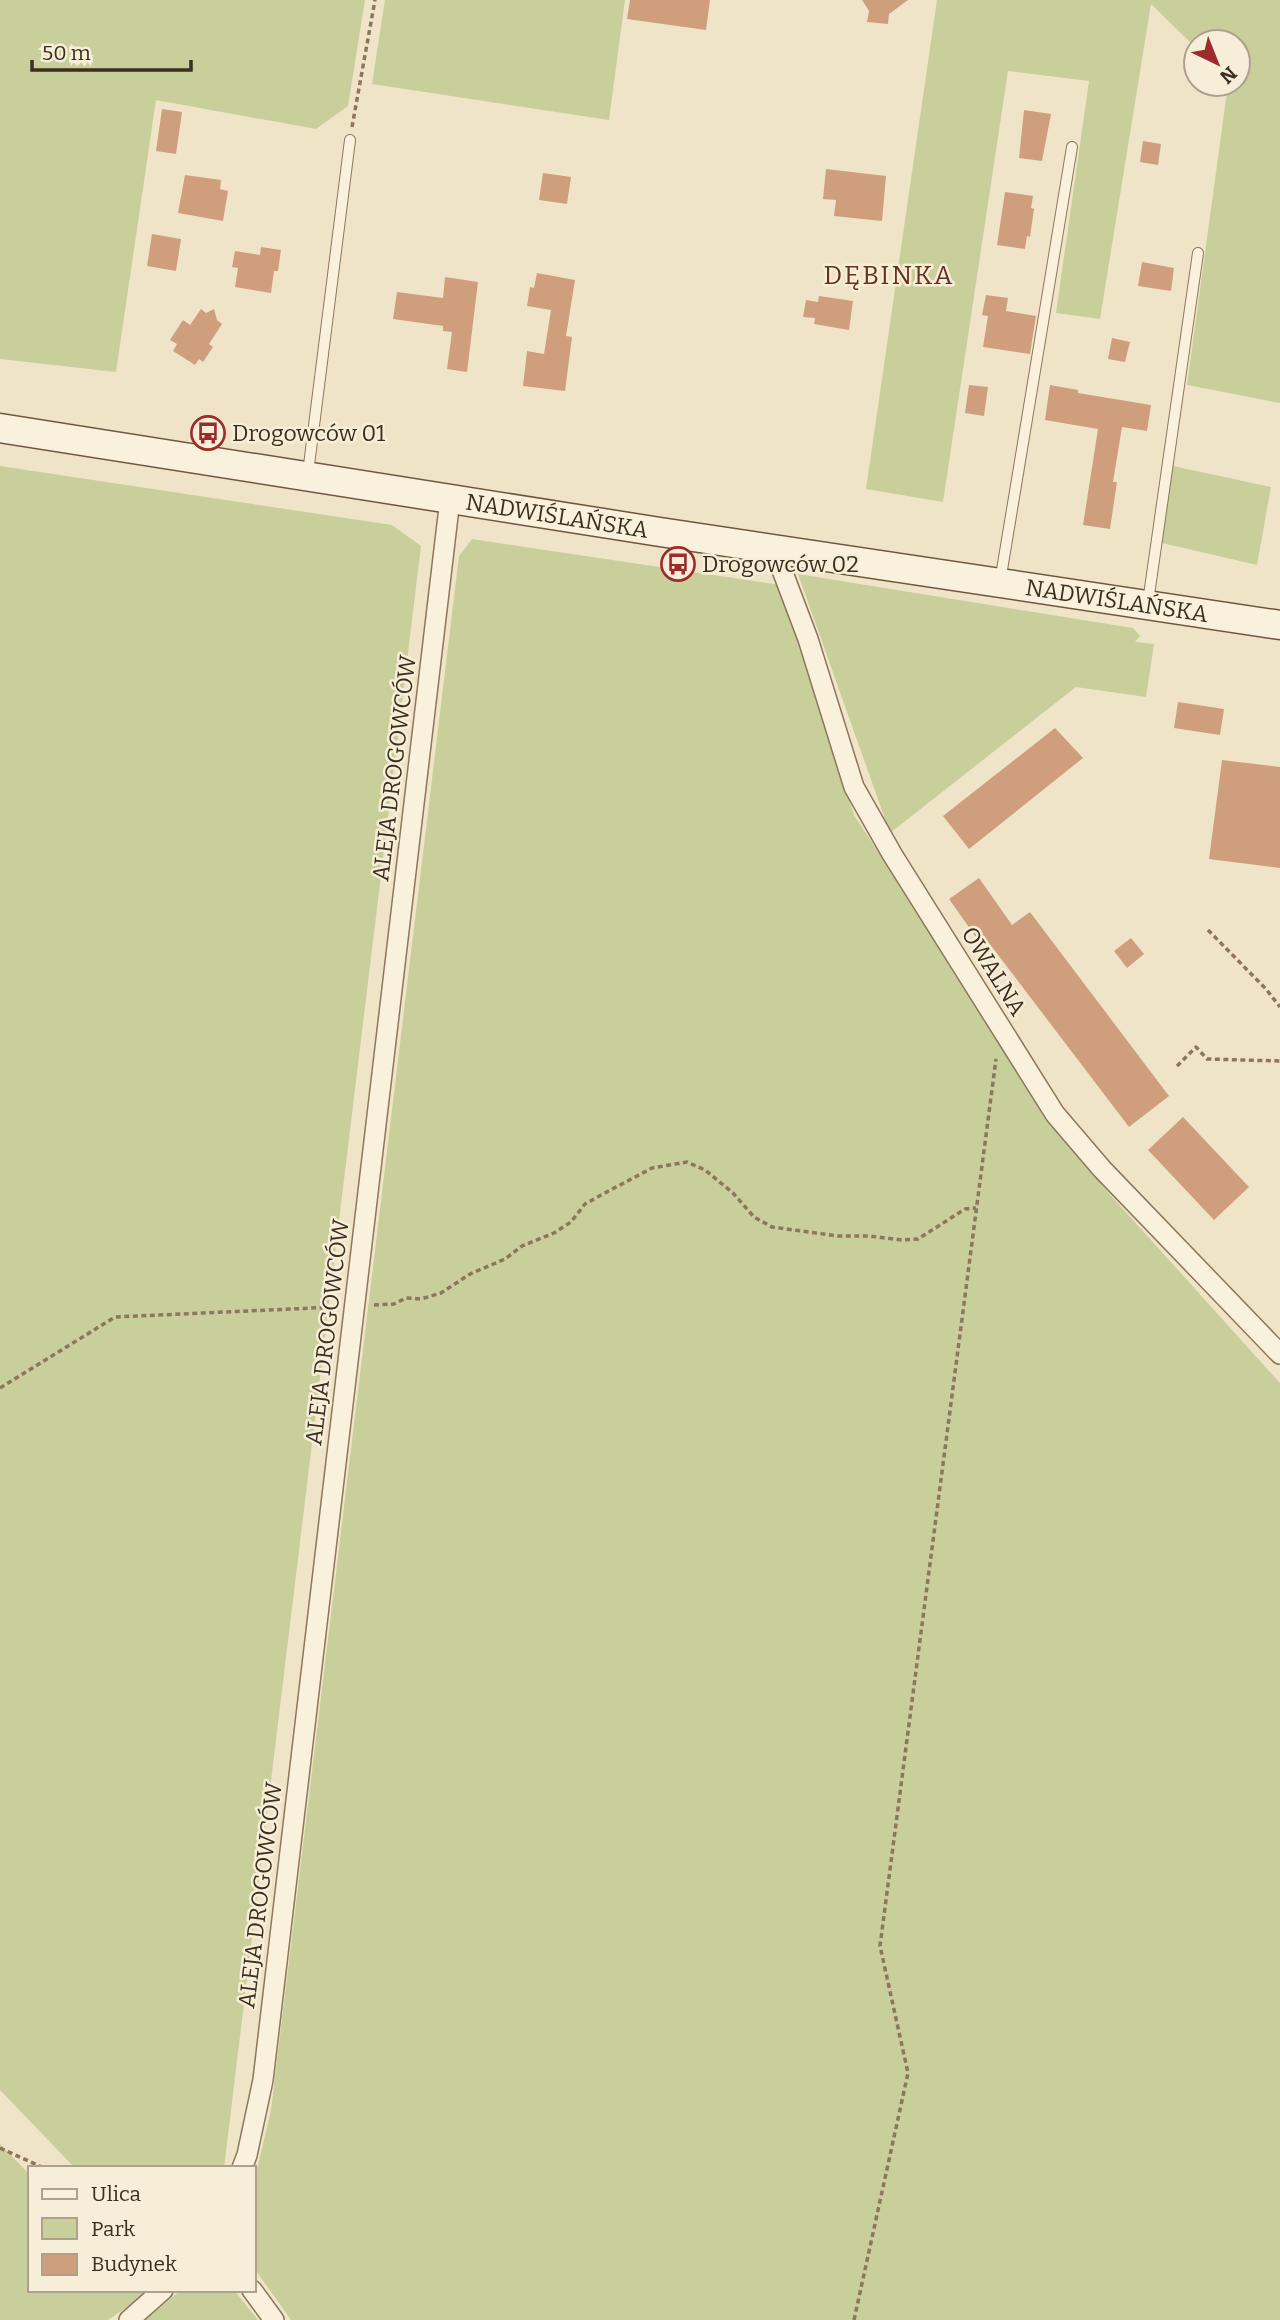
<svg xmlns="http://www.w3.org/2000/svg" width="1280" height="2320" viewBox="0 0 1280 2320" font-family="Bitter,serif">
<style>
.green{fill:#c9cf9b}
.building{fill:#cf9f7d}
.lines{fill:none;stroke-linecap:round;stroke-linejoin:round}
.lane-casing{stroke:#8d765c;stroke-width:12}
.street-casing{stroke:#8d765c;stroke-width:22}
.secondary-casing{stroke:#6f573f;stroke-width:31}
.path{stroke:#8d765c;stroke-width:3.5;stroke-dasharray:5 3.5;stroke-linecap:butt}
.lane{stroke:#faf1dc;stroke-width:10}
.street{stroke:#faf1dc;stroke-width:19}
.secondary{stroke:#faf1dc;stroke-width:28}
.labels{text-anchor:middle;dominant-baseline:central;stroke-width:5;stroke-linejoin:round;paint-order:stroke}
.poi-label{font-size:23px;fill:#3d2e20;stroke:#f7eed8;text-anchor:start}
.street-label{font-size:23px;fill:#3d2e20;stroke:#f7eed8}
.quarter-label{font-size:26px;letter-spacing:2px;fill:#6b2e1e;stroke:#f7eed8}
</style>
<rect width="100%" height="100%" fill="#f0e4c8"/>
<!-- green -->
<path class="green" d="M0,0h365l-17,106 -32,23 -160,-29 -40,272 -116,-13z
M385,0h240l-16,120 -237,-36z
M937,0h343v403l-93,-18 41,-301h10v-42h-42v6l-45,-44 -51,315 -44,-6 33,-232 -81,-10 -65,431 -77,-13z
M0,466l392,59 29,21 -197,1622h-149l-75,-78z
M1173,466l98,21 -14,78 -95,-22z
M472,539l308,46 74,230 119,181 17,35 45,68 70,90 175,194v937h-989l-37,-52v-86l17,-72 188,-1554z
M798,574l335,54 7,8 -5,6 19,2 -8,53 -70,-10 -186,146z
M0,2144l30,31v115h112l4,4 -38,26h-108z
M181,2290h53l24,30h-113z"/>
<!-- building -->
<path class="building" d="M630,0h80l-4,30 -79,-11z
M862,0h46l-19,14 -1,10 -21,-2 2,-11z
M162,109l20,3 -6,42 -20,-3z
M1024,110l27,4 -9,47 -23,-3z
M1143,141l18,3 -3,21 -18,-3z
M826,169l60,7 -4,45 -48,-5 2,-16 -13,-1z
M543,173l28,4 -4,27 -28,-4z
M185,175l36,5 -1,9 8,2 -5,30 -45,-8z
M1005,192l28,4 -2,12 3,1 -4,28 -3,-1 -2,13 -28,-4z
M152,234l29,5 -5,32 -29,-5z
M261,247l20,3 -3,21h-4l-3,22 -36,-6 3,-19 -6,-1 3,-16 25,4z
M1142,262l32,6 -3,23 -33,-5z
M537,273l38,7 -9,56 6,1 -7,54 -42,-5 4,-35 17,3 7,-44 -24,-4 3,-19 4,1z
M445,277l33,5 -11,90 -20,-3 5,-37 -9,-1v-5l-50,-7 4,-27 46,6z
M986,295l22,3 -2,13 30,5 -6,38 -47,-7 5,-31 -6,-1z
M819,296l34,5 -4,29 -35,-6 1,-6 -12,-1 3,-17 12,2z
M201,309l5,4 8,-4 3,11 5,4 -13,20 4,3 -10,15 -4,-3 -4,6 -22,-14 4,-7 -7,-4 13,-20 7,5z
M1112,338l18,4 -5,20 -17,-3z
M969,385l19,2 -4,29 -19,-3z
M1050,385l28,5v3l73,12 -4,26 -25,-4 -9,55h4l-7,47 -27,-4 15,-96 -53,-9z
M1178,702l46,7 -4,26 -46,-7z
M1055,728l28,30 -114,91 -26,-33z
M1222,760l58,7v101l-71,-9z
M979,878l33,47 18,-13 139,184 -40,31 -140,-184 -6,4 -34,-48z
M1131,938l13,16 -17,14 -13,-17z
M1183,1117l66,70 -35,33 -66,-70z"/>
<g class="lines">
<!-- lane casing -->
<g class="lane-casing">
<path id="lane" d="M308,473l42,-333
M1000,582l72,-435
M1148,602l50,-349"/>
</g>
<!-- street casing -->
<g class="street-casing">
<path id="street" d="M774,549l34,90 46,148 38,67 163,260 47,55 178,185
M242,2168l5,-13 16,-75 187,-1581
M252,2290l22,30
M129,2320l34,-30"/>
</g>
<!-- secondary casing -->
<g class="secondary-casing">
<g id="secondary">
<path id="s1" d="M0,428l660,104 620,93"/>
</g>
</g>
<!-- path -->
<path class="path" d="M352,127l23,-127
M1208,930l58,59 14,18
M1177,1066l19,-19 11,12 73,2
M374,1305l20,-1 12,-6 15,1 20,-6 29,-19 35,-15 17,-13 32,-13 17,-11 14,-18 18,-10 49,-26 35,-6 18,8 28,23 21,24 18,10 66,9h31l33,4 16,-1 47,-30 11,-1
M0,1388l115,-71 220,-10
M0,2148l44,20
M854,2320l54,-247 -28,-127 116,-887"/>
<!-- lane -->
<use href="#lane" class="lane"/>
<!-- street -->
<use href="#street" class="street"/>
<!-- secondary -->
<use href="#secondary" class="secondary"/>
</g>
<!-- icons -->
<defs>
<g id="bus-ring" transform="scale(1.75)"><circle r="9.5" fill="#f7eed8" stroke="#9e2a2b" stroke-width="1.5"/><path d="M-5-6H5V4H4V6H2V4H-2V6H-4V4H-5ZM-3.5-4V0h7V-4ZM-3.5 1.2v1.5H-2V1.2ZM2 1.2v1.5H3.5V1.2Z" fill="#9e2a2b"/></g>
</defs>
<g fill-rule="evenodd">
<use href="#bus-ring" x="208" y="433"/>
<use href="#bus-ring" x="678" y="564"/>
</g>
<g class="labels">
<!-- poi labels -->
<g class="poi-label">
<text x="232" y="433">Drogowców 01</text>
<text x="702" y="564">Drogowców 02</text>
</g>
<!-- street labels -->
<g class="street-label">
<text stroke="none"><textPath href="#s1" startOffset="564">NADWIŚLAŃSKA</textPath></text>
<text stroke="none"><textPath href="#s1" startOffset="1130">NADWIŚLAŃSKA</textPath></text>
<text transform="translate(394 768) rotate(-83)">ALEJA DROGOWCÓW</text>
<text transform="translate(994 971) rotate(58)">OWALNA</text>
<text transform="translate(327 1332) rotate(-83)">ALEJA DROGOWCÓW</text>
<text transform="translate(260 1895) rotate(-83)">ALEJA DROGOWCÓW</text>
</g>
<!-- quarter labels -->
<g class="quarter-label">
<text x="889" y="275">DĘBINKA</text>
</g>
</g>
<!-- legend -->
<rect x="28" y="2166" width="228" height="126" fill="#f7eed8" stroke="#ada18e" stroke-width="2"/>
<rect x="42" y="2189" width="35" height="10" fill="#faf1dc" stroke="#ada18e" stroke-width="2"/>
<text x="91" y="2201" font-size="21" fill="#3d2e20">Ulica</text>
<rect x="42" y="2218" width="35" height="21" fill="#c9cf9b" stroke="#ada18e" stroke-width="2"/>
<text x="91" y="2236" font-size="21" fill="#3d2e20">Park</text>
<rect x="42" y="2254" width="35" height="21" fill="#cf9f7d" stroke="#ada18e" stroke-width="2"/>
<text x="91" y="2271" font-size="21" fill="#3d2e20">Budynek</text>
<!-- north arrow -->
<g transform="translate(1217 63) rotate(137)"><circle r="33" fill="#f7eed8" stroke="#ada18e" stroke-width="2"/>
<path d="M0-5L12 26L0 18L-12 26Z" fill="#9e2a2b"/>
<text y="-10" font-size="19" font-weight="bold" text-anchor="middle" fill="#3d2e20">N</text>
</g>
<!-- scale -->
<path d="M32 60v10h159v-10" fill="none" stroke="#3d2e20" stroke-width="3.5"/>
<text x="42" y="60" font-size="21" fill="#3d2e20" stroke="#f7eed8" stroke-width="5" paint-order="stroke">50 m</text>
</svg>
